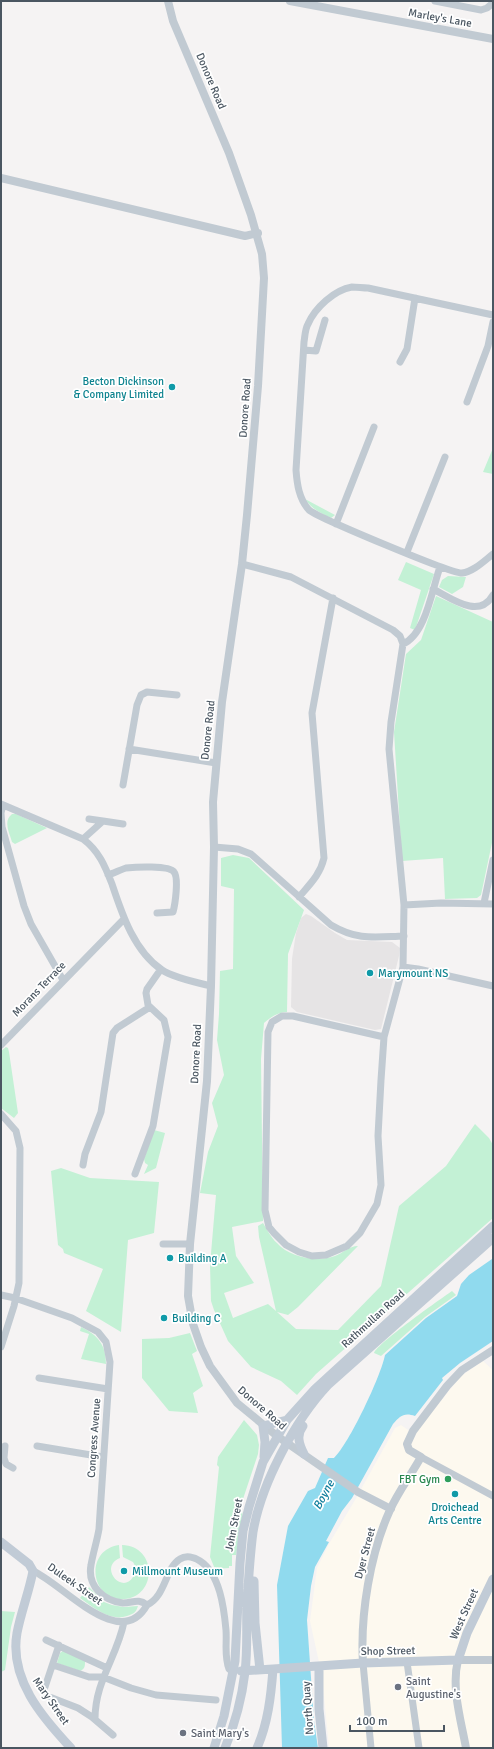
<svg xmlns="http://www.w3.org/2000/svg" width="494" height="1749" viewBox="0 0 494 1749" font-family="Signika,sans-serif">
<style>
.commercial{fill:#fdf9ef}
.education{fill:#e6e4e5}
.green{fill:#c3f1d5}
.water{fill:#90daee}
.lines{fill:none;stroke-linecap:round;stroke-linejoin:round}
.minor{stroke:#c1cad2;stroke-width:7}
.tertiary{stroke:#c1cad2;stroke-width:8}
.secondary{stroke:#c1cbd6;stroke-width:9}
.culture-dot{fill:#0f9aa8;stroke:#fff;stroke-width:1.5}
.leisure-dot{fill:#2e9e5b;stroke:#fff;stroke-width:1.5}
.worship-dot{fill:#6b7280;stroke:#fff;stroke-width:1.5}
.labels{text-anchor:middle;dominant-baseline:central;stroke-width:3.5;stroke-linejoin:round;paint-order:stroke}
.street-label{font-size:11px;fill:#4a5661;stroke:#fff}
.culture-label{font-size:11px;fill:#0d838f;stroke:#fff;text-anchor:start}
.leisure-label{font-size:11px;fill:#27864d;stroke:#fff;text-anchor:end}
.worship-label{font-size:11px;fill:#5b616d;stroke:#fff;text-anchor:start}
.water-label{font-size:12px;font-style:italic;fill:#0c7c9b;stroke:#fff}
</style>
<rect width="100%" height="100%" fill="#f5f3f3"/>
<!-- commercial -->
<path class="commercial" d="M483,1361l10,9v378h-164l-7,-72 -12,-55 7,-53 13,-26 25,-42 40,-72 6,-3 13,9 47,-58z"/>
<!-- education -->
<path class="education" d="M306,914l5,2 24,17 12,7 45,2 8,6 -1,8 -18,73 -6,1 -78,-18 -6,-5 1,-48 4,-26 5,-15z"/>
<!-- green -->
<path class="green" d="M493,448v26l-10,-2z
M305,499l30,16 -4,3c-11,-5 -19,-9 -26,-19z
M406,562l28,12 -19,56 -5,-2 11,-38 -23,-10z
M448,576l18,1 -3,10 -11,7 -13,-7 3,-7z
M436,596l57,26v216l-12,57 -4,3 -32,1 -2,-41 -41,3 -8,-129 12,-78 15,-14z
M12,814h4l31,14 -32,16 -3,-2c-3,-10 -9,-21 0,-28z
M233,855l16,3 55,52 -16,44 -1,58c-9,0 -16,5 -23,11l-3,36 2,162 -31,6 4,29 18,27 -30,10 9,25 35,-14 8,7 -17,-74 -1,-11 5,-3c4,6 8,15 14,20 13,15 40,19 58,13 8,-3 14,-10 23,-10l-60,61 -10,8 -11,-3 19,17 42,1 43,-44 18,-80 47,-40 29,-42 14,14 4,7v73l-177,156 -19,21 -16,-14 -30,-14 -23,-26 -14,-31 -3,-9 -1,-36 6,-70 -16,-2 8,-41 10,-26 -6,-23 12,-28 -7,-35 2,-26 1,-43 13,-2 1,-80 -13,-3v-28z
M6,1047l2,1 1,4 9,61 -4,5 -13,-10v-57z
M154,1130l11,3 -9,35 -12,6 4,-9 -3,-2 -1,-4z
M61,1168l29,10 69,4 -5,51 -26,7 -7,92 -35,-21 17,-42 -39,-16 -1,-4 -5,-4 -7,-74z
M452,1291l4,4 -31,22 -44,39 -7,-3c5,-11 64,-52 78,-62z
M81,1327c17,8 25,18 25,37l-25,-5 8,-25 -9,-3z
M190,1333l7,18 -5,3 11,32 -10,7 5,20 -29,-2 -27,-33v-39l27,-1z
M244,1420l13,15 2,10 -1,9 -17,51 2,12 -7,38h-4v11h-3v2l-14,1 -5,-12 9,-90 -2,-2 1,-8z
M119,1545l1,13c-22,9 2,37 13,19 4,-5 3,-10 0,-15l-10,-5 -1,-12c36,1 35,52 2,54 -34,2 -40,-49 -5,-54z
M89,1587l15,15 8,3 12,2 14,-1c-2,7 -5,8 -11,10 -17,6 -34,-9 -47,-18z
M1,1611l14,1 -4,15 -6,43 -4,2z
M64,1650l21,11c0,5 0,8 -5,10l-23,-8 3,-10z"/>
<!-- water -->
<path class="water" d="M492,1259l1,82 -33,22 -18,15 1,2 -28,36c-11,-4 -15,0 -22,8l-41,74 -10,13 -16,30 3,1 -14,25 -4,19 -4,34 7,101 4,27h-36l-5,-163 11,-59 20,-35 7,-3 13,-30h6c15,-14 47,-82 51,-103l41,-37 31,-22 4,-12 8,-9z"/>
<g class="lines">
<!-- minor -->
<path class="minor" d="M435,1l46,9 6,-2 6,-5
M493,315l-125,-27c-5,0 -11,-1 -16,-1 -18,3 -37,21 -44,37 -3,5 -3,12 -4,18l-8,128c1,14 3,29 13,40 8,7 143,64 153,63 11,-1 22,-12 31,-19
M304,350l12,1 9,-31
M400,362l7,-13 8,-51
M467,402l21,-56 5,-24
M336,524l38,-97
M407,552l38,-95
M242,564l49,13 102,53 7,6 3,8 -12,78 -2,27 15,156 -1,62 -19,70 -3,43 -3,56 3,49 -4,19 -17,29 -13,13 -21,9 -14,1 -13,-4 -13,-7 -12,-12 -5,-6 -4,-17 3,-178 4,-10 10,-6h11l91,21
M433,589c18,9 46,31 60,6
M403,644c23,-10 29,-55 37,-77
M129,749l87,14
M123,785l14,-80 4,-10 6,-3 30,3
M1,804l82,35c16,12 22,27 29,45 10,30 22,67 50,86 10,7 36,13 49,16
M3,805l-2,8 1,14 22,79 7,18 32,56
M89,819l14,2
M83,839l20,-18 20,3
M214,847l24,2 13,5 80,71c27,16 44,12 73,11
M108,875c6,-2 12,-5 18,-7 9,-1 43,-3 48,4 5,6 1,33 -1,40l-16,1
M299,897c11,-13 21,-22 25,-39l-12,-145 21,-115
M484,903l9,-43
M404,905l37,-2 52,1
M403,967l15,2 75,17
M1,1045l123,-126
M1,1114l15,17 4,17 -1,135 -5,23 -13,41
M83,1165l2,-11 16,-42 12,-79 4,-5 33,-21
M135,1174l18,-48 15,-89 -4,-17 -16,-15 -2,-12 1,-4 14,-20
M163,1244h27
M1,1295l14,3 57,20 26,14 8,10 4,20 -11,167c-2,12 -6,24 -8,36 -4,21 13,36 32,38 10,0 15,-5 24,2 -27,48 -85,-22 -114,-34
M39,1378l69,11
M5,1446l-1,12 2,6 7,4
M37,1446l66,11
M421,1457l72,39
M147,1605c19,-9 18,-37 33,-46 6,-4 14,-2 20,2 20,13 24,47 26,69 1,14 -2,26 3,39l4,2
M46,1640l61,28
M59,1645l-15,45 3,6 31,12 14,9 21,18
M407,1662l12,86
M363,1663l8,85
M53,1665l36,12h14l28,11 25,7 60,5
M95,1719c0,-38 22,-62 29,-97"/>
<!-- tertiary -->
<path class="tertiary" d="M168,1l5,20 56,132 22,62 11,39 2,24 -6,108 -11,129 -5,49 -20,138 -9,100 1,45 -3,139 -4,95 -17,163 -2,52 5,28 8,23 9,19 27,37 40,33 81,56 33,17
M290,1l203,38
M1,178l244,58 13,-3
M363,1663c-3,-48 7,-109 27,-153 8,-18 21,-35 31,-53l-12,-7 -2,-6 6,-13 34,-45 15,-16 31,-20
M466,1748c-5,-28 -15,-60 -8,-88h35"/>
<!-- secondary -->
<path class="secondary" d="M303,1426c-7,9 -4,18 1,28
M264,1457l1,-15 -2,-16 24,-6
M1,1542l28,22 4,7c-4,21 -12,41 -16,62 -8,46 25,84 54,115
M254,1581l1,42 5,47
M319,1666v43l4,39
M241,1671l122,-8 95,-3 9,-27 26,-54
M214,1748l10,-32 11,-55 5,-98 3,-32 6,-24 14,-45 24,-42 28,-31 178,-163
M225,1748c10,-24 17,-51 20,-76 3,-24 1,-49 2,-73 2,-22 3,-45 6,-67 8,-48 42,-112 75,-147l165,-147
M257,1748c11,-25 14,-52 16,-79"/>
</g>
<!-- markers -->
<g class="culture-dot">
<circle cx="172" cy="387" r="4"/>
<circle cx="370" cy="973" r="4"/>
<circle cx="170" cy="1258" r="4"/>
<circle cx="164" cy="1318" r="4"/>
<circle cx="455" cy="1494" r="4"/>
<circle cx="124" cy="1571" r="4"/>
</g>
<circle class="leisure-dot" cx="448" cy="1479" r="4"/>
<g class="worship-dot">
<circle cx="398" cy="1687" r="4"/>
<circle cx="183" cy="1733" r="4"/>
</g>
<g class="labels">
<!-- street labels -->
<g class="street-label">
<text transform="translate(440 18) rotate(10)">Marley's Lane</text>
<text transform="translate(211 81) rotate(67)">Donore Road</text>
<text transform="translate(245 408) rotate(-86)">Donore Road</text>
<text transform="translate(208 730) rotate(-84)">Donore Road</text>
<text transform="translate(39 989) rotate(-46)">Morans Terrace</text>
<text transform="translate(196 1054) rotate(-87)">Donore Road</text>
<text transform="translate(373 1319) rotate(-42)">Rathmullan Road</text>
<text transform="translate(262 1408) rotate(41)">Donore Road</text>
<text transform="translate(94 1438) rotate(-86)">Congress Avenue</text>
<text transform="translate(234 1525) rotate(-79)">John Street</text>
<text transform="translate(365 1553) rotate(-75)">Dyer Street</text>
<text transform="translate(75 1584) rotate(35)">Duleek Street</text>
<text transform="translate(464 1614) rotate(-66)">West Street</text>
<text transform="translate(388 1651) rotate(-1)">Shop Street</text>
<text transform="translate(51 1701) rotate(55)">Mary Street</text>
<text transform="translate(308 1708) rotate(-94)">North Quay</text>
</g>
<!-- culture labels -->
<g class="culture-label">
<text x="164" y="381" text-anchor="end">Becton Dickinson<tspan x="164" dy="13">&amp; Company Limited</tspan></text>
<text x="378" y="973">Marymount NS</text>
<text x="178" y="1258">Building A</text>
<text x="172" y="1318">Building C</text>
<text x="455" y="1507" text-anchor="middle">Droichead<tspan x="455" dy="13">Arts Centre</tspan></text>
<text x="132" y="1571">Millmount Museum</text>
</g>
<!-- leisure labels -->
<g class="leisure-label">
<text x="440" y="1479">FBT Gym</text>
</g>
<!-- worship labels -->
<g class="worship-label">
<text x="406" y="1681">Saint<tspan x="406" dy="13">Augustine's</tspan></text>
<text x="191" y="1733">Saint Mary's</text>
</g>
<!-- water labels -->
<g class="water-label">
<text transform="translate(324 1495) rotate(-62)">Boyne</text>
</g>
</g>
<!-- border -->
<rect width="494" height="1749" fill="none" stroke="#4a5661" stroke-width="4"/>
<!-- scale -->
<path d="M350 1725v6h94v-6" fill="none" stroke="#4a5661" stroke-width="2"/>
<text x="356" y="1725" font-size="12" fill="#4a5661" stroke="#ffffff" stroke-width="3" paint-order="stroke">100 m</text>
</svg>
